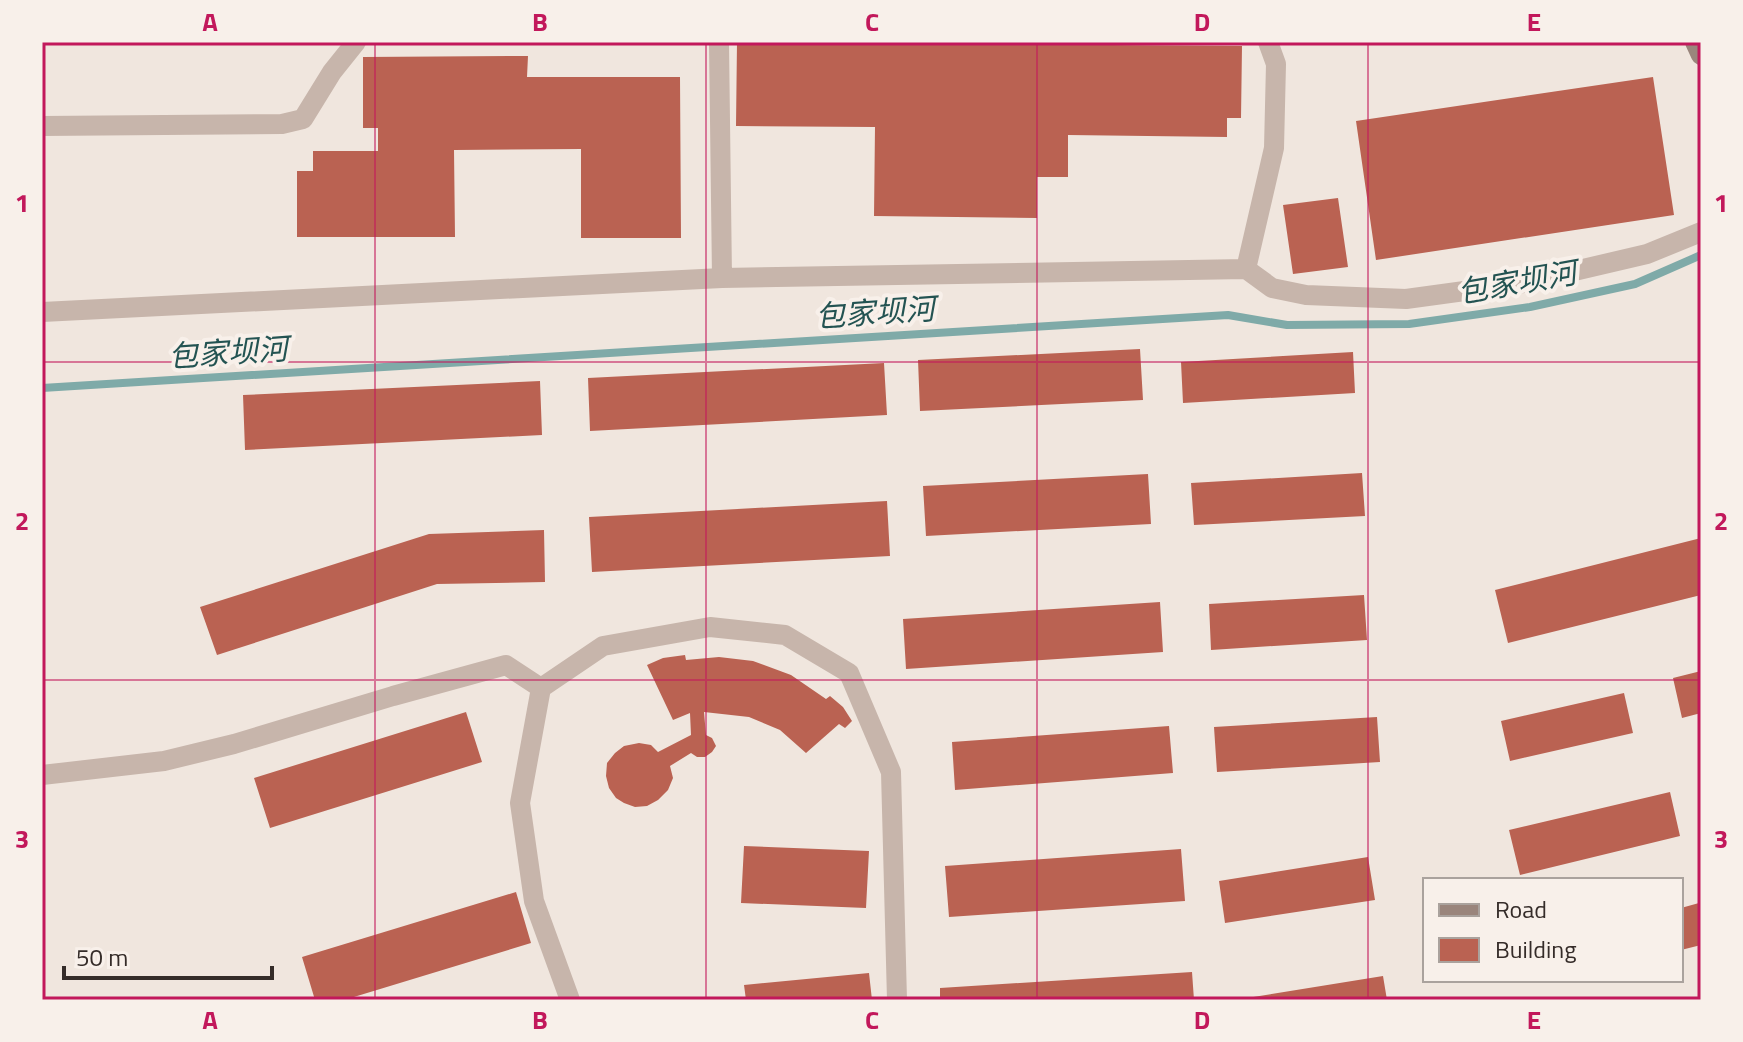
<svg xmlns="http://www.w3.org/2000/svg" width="1743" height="1042" viewBox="0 0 1743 1042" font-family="'Titillium Web','Noto Sans SC',sans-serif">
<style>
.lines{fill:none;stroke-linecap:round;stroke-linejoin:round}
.stream{stroke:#7faaa8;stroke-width:8}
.building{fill:#ba6252}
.street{stroke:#c7b5ab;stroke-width:20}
.secondary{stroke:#9a857c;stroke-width:20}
.grid{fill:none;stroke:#c2185b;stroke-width:2;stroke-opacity:0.55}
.labels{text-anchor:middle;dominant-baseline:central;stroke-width:8;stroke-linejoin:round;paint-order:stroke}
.water-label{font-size:30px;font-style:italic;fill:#235352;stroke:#f8f0ea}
.neatline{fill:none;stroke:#c2185b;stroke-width:3}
.grid-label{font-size:26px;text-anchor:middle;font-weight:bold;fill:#c2185b}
</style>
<rect width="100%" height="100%" fill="#f0e6de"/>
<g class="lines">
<!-- stream -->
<path class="stream" d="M42,388l1186,-73 59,10 122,-1 121,-17 105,-23 66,-29"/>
</g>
<!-- building -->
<path class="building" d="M737,42l505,4 -1,72h-14v19l-159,-2v42h-31v41l-163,-2 1,-89 -139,-1z
M528,56l-1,21h153l1,161h-100v-89l-127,1 1,87h-158v-66h16v-20h65v-23h-15v-71z
M1653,77l21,138 -298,45 -20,-139z
M1338,198l10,69 -55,7 -10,-69z
M1140,349l3,51 -223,11 -2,-51z
M1353,352l2,41 -172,10 -2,-41z
M884,363l3,52 -297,16 -2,-53z
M540,381l2,54 -297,15 -2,-55z
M1362,473l3,43 -171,9 -3,-42z
M1148,474l3,50 -225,12 -3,-50z
M887,501l3,55 -298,16 -3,-55z
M544,530l1,52 -108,2 -220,71 -17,-48 229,-73z
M1701,538v57l-193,48 -13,-53z
M1364,595l3,45 -156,10 -2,-46z
M1160,602l3,50 -257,17 -3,-50z
M685,655l1,5 33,-3 34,4 38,14 35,24 4,-3 13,11 9,14 -7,7 -6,-4 -33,29 -26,-23 -31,-13 -45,-5 2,23 6,3 4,8 -4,6 -7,5h-8l-6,-4 -21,13 3,12 -5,12 -10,10 -11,6 -12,1 -11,-4 -8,-5 -7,-10 -3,-12 1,-13 8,-10 9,-7 15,-3 12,2 7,7 33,-17 -1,-22 -17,7 -26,-55 16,-7z
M1701,671v42l-19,5 -9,-40z
M1624,693l9,40 -123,28 -9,-40z
M466,712l16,50 -212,66 -16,-50z
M1377,717l3,45 -163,10 -3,-45z
M1169,726l4,47 -218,17 -3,-48z
M1670,792l10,44 -160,39 -11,-45z
M744,846l125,5 -3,57 -125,-5z
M1181,849l4,52 -236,16 -4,-51z
M1368,857l7,43 -150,23 -6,-42z
M516,892l15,51 -187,57h-29l-13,-43z
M1699,903l2,9v33l-20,5v-42z
M1192,972l2,28h-254v-12z
M869,973l3,27h-126l-2,-15z
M1383,976l4,24h-140v-2z"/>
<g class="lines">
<!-- street -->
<path class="street" d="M719,42l3,236
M42,126l240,-2 21,-5 29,-47 24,-30
M1246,269l28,-121 2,-84 -8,-22
M42,312l680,-34 524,-9 26,19 34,7 100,4 117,-16 124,-29 54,-22
M42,775l122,-14 70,-17 159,-48 113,-31 35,23
M570,1000l-36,-99 -14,-98 21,-115 62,-42 107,-19 75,8 64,38 42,99 6,228"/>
<!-- secondary -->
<path class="secondary" d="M1695,42l6,13"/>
</g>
<!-- grid -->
<path class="grid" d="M375,42v958M706,42v958M1037,42v958M1368,42v958M42,362h1659M42,680h1659"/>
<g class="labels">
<!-- water labels -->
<g class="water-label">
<text transform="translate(1517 282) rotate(-10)">包家坝河</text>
<text transform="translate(875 312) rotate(-4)">包家坝河</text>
<text transform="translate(228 352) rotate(-4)">包家坝河</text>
</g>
</g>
<!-- border -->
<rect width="1743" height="1042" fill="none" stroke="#f8f0ea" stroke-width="88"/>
<!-- legend -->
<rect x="1423" y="878" width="260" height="104" fill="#f8f0ea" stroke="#aaa29d" stroke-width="2"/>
<rect x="1439" y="904" width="40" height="12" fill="#9a857c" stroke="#aaa29d" stroke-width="2"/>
<text x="1495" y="918" font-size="24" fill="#352c29">Road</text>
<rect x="1439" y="938" width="40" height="24" fill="#ba6252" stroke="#aaa29d" stroke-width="2"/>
<text x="1495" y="958" font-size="24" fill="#352c29">Building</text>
<!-- scale -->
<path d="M64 966v12h208v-12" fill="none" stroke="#352c29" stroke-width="4"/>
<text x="76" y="966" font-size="24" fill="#352c29" stroke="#f8f0ea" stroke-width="6" paint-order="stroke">50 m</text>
<rect x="44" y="44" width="1655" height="954" class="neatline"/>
<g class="grid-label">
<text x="210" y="31">A</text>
<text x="540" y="31">B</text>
<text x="872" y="31">C</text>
<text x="1202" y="31">D</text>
<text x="1534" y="31">E</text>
<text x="22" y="212">1</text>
<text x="1721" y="212">1</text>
<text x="22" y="530">2</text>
<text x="1721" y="530">2</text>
<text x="22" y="848">3</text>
<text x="1721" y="848">3</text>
<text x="210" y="1029">A</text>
<text x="540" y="1029">B</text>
<text x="872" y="1029">C</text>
<text x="1202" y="1029">D</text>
<text x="1534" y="1029">E</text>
</g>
</svg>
